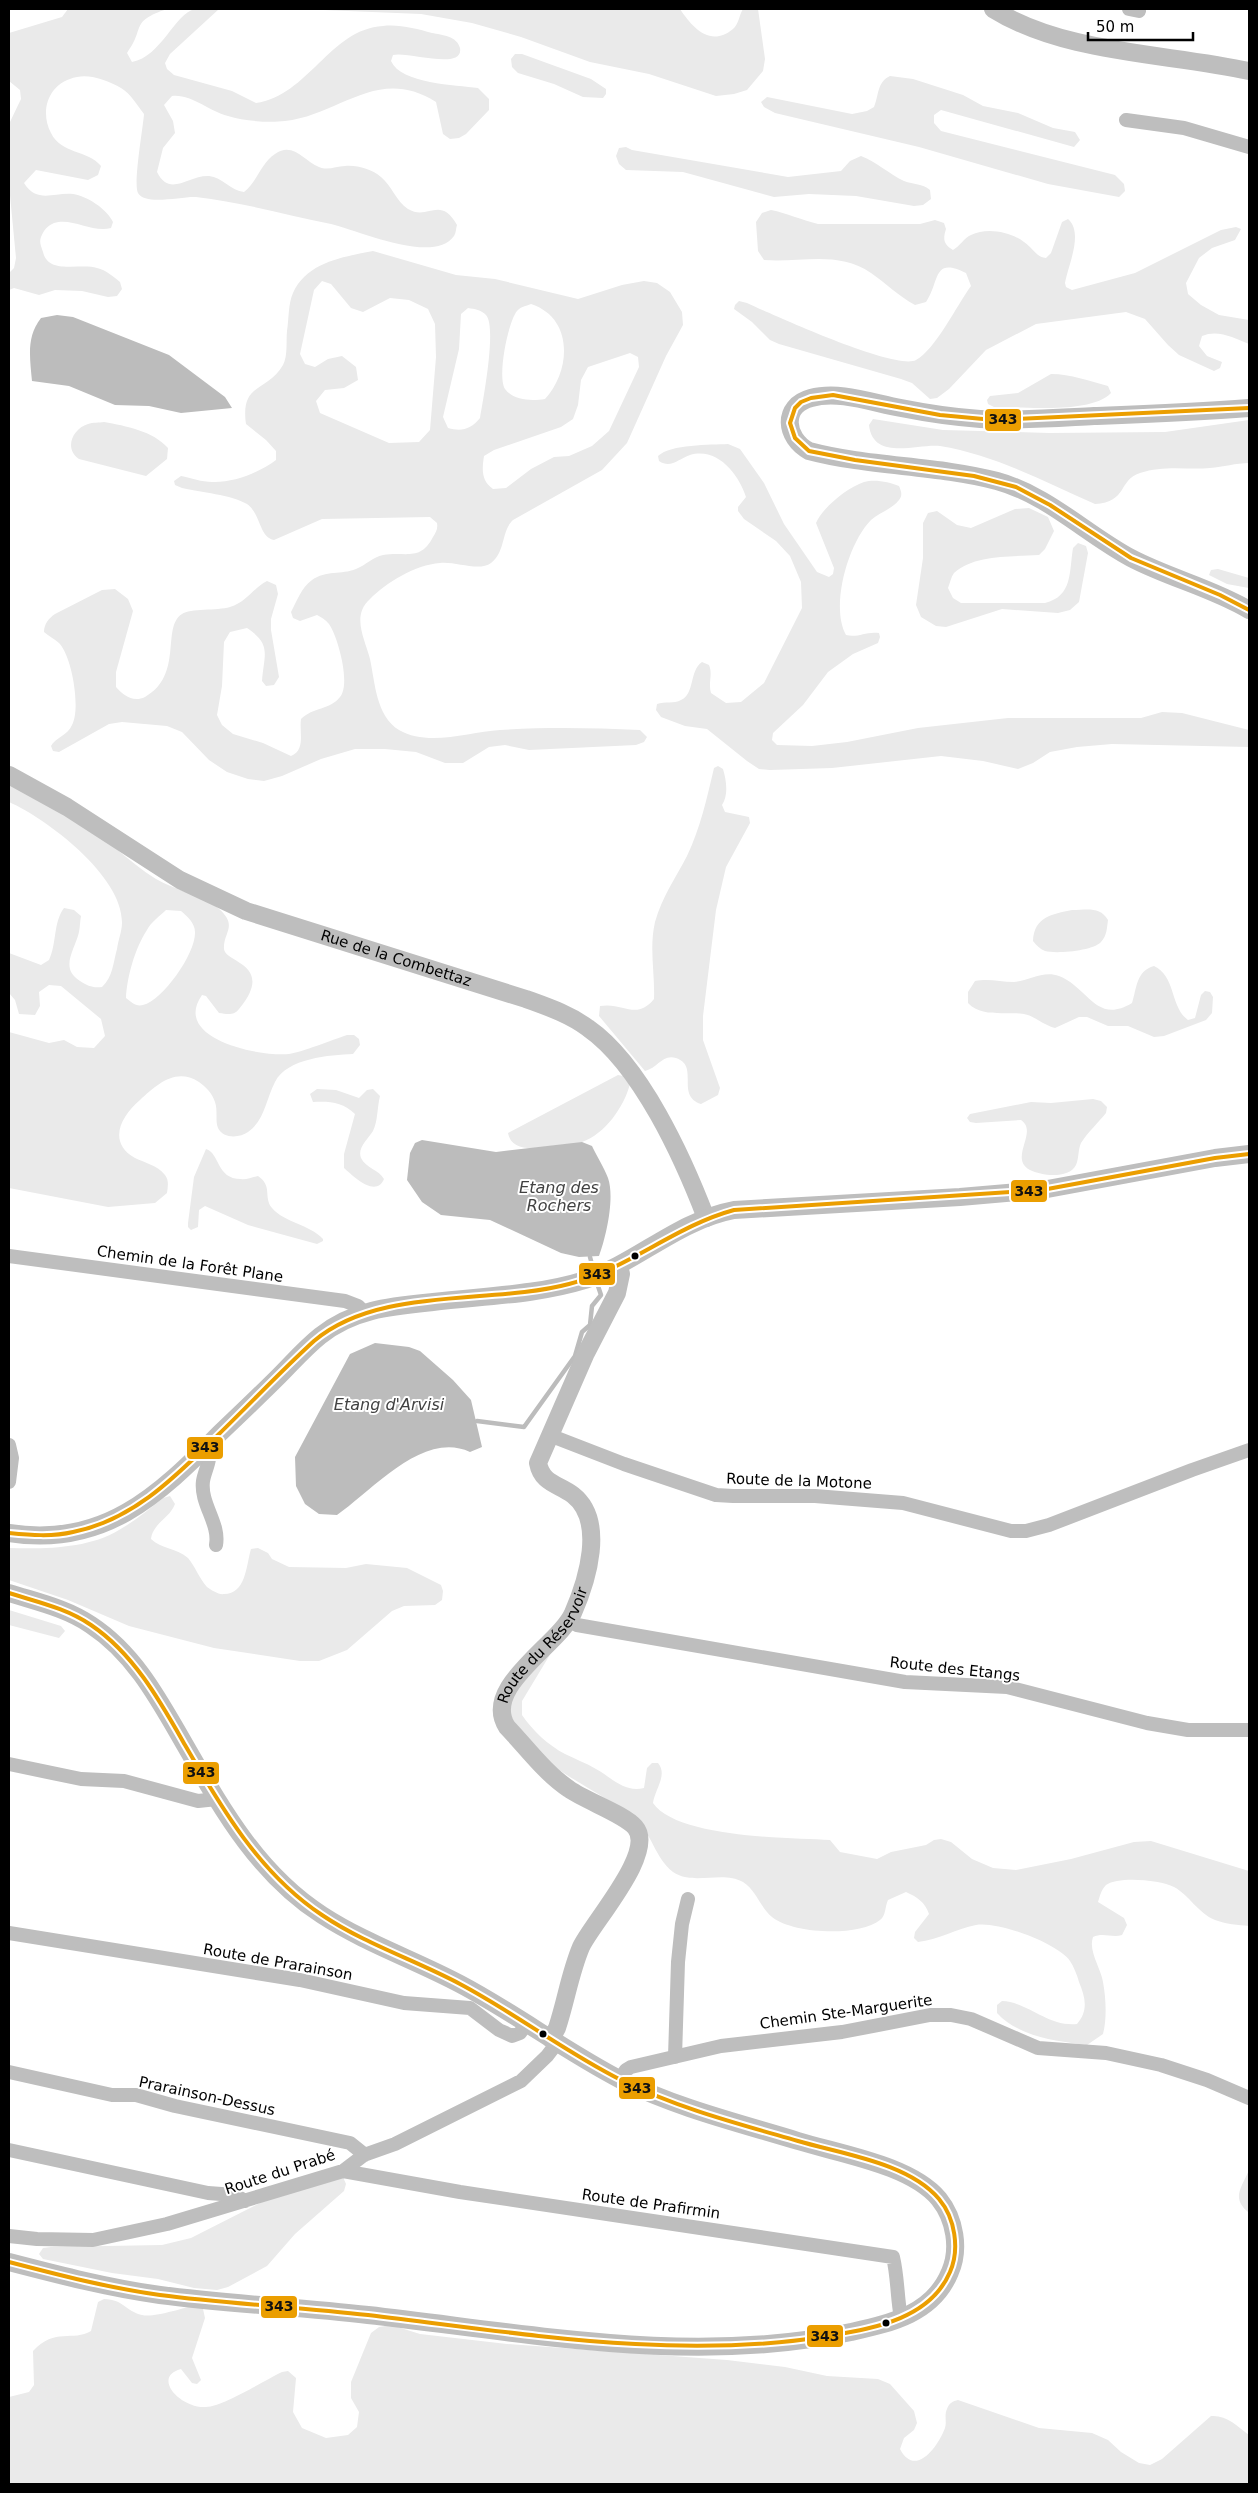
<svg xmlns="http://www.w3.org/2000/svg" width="1258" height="2493" viewBox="0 0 1258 2493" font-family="'DejaVu Sans',sans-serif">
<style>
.green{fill:#eaeaea;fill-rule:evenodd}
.water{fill:#bcbcbc}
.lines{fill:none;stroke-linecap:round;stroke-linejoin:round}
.stream{stroke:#bcbcbc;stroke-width:4.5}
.minor{stroke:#bebebe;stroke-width:14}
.tertiary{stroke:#bebebe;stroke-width:18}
.bus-1-casing{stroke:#fff;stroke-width:8}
.bus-1{stroke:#eb9e00;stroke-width:4}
.bus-dot{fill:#000;stroke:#fff;stroke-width:2}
.labels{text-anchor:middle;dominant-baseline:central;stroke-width:4;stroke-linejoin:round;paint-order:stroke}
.street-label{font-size:15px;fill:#000;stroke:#fff}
.water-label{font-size:16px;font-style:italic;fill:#414141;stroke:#fff}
.line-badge{stroke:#fff;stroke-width:2}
.pale-badge-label{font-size:14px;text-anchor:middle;font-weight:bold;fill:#111}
</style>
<rect width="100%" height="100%" fill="#fff"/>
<!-- green -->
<path class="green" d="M68,9h99c-38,13 -21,18 -40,44l5,9c29,-5 43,-49 63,-53 7,-2 17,0 24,0l-49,45 -5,9 2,6 7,6 58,16 24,12c52,-7 74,-74 127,-77 16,-2 34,3 49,7 10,2 25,3 28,15 4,23 -53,3 -67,7l-2,6c10,23 65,24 87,27l11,11v11l-23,24 -7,4 -9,1 -7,-5 -7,-32c-58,-37 -96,13 -151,19 -17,2 -41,0 -57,-5 -20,-5 -36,-22 -56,-20l-8,9 9,16 2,12 -12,15 -6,24c13,26 31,3 52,4 13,1 22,15 35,16 13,-10 17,-29 31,-38 18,-13 29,7 44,13 9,4 17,-1 26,-1 13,-1 26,3 36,11 11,9 15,24 27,32 20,12 32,-14 49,16 -1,3 -1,8 -3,11 -20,29 -97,-6 -123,-12 -45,-9 -90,-22 -135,-27 -13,-1 -51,9 -58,-4 -5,-9 5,-65 6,-79 -7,-9 -13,-20 -23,-26 -12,-7 -30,-14 -44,-11 -28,5 -38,33 -26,56 10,21 37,17 50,33l-3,9 -10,5 -52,-10 -12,13c13,21 30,9 49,11 14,2 34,15 40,28l-2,6c-19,5 -39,-11 -57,-5 -7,3 -10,7 -13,14 -2,5 0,9 2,15 5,23 38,11 54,16 9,2 17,9 23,14l2,7 -5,7 -9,1 -26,-6 -27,-1 -16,5 -25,-7 -5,2v-17l5,-5 2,-10 -7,-73v-61l12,-25 -1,-9 -11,-9v-48l53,-16z
M299,9h381c12,18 30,39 53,20 6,-5 6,-14 10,-20h15l7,50 -2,12 -16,19 -13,4 -18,2 -67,-22 -59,-12 -69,-25 -49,-14 -51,-9z
M515,54h7l69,25 15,10v5l-3,4 -20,-1 -29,-13 -36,-11 -6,-6 -1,-8z
M890,76l23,3 50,16 20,11 35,7 35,15 22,4 5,8 -6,7 -133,-37 -7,5v8l7,8 174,44 9,9 1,7 -6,6 -71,-13 -129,-37 -144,-34 -11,-6 -3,-5 6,-5 85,17 15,-3 7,-4c5,-12 3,-25 16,-31z
M626,147l6,3 156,27 53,-6 9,-10 11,-5c16,6 28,18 43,25 10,4 18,2 26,9l1,9 -8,6 -9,1 -58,-10 -47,-2 -35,3 -91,-25 -57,-2 -7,-6 -3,-8 3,-8z
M771,210c16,3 30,10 47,14h102l15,-4 9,3 2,6c-3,10 -3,15 7,21 7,-4 11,-12 18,-15 16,-8 40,-3 53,7 9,6 12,15 22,16l5,-5 11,-31 6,-3c16,14 0,46 -3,64l1,4 6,3 63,-17 86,-43 15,-3 5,2 -6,11 -23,8 -13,10 -13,25 2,11 13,11 18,10 30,5v24c-15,-6 -31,-15 -47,-8l-3,10 8,10 15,6 -2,6 -6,3 -35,-16 -11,-10 -23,-26 -19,-7 -90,12 -50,26 -37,39 -12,9 -7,1 -18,-16 -11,-4 -122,-35 -9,-4 -18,-18 -18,-13 1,-4 4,-4 8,2c26,12 149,68 169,57 19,-10 41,-55 55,-74l-5,-13c-34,-17 -26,9 -40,29l-11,3c-17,-9 -29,-22 -44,-32 -33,-23 -71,-10 -107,-13l-6,-9 -2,-29 6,-9z
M373,251l83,24 39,4 83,20 44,-14 22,-4 13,2 13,9 12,20 1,13 -17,31 -39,87 -25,27 -89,50c-12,11 -7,31 -22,43 -12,9 -36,-2 -51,0 -25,2 -53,19 -70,36 -19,17 -5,40 0,60 5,23 6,57 29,71 29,17 70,2 101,0 47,-3 94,-2 140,0l7,7 -3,5 -8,3 -107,5 -24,-5 -16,2 -26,16h-18l-29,-11 -31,-3h-30l-34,10 -39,17 -18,5 -16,-2 -21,-7 -18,-12 -27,-28 -15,-6 -45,-4 -13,2 -50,28 -6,-1 -2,-5c4,-8 17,-11 21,-21 9,-16 0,-69 -13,-82 -4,-4 -11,-7 -15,-11 0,-8 5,-14 11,-18l47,-24 13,-1 13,10 5,12 -17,61v15c7,8 17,16 29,10 39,-22 16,-70 37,-83 8,-6 35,-3 48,-7 17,-5 23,-19 37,-26l9,4 2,9 -7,25v11l8,47 -5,8 -8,1 -4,-5c2,-27 10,-36 -15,-53l-17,4 -6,10 -2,44 -5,29 5,10 11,9 30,9 28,13c15,-6 8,-24 10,-37 12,-12 29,-9 39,-22 11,-13 -2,-60 -11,-73 -3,-4 -8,-7 -12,-9l-17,6 -7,-3 -2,-6c6,-11 10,-24 21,-32 14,-10 29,-5 44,-11 10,-4 17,-12 27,-14 23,-4 37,7 50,-18 3,-5 5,-8 4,-14l-7,-6 -108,2 -48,21c-15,-3 -13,-26 -27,-36 -15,-9 -47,-12 -65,-16l-7,-3 -1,-4 7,-5c10,2 21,6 31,6 22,1 48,-10 64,-22v-9l-10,-11 -20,-16c-6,-42 22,-32 37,-59 5,-9 3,-25 4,-34 2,-12 1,-27 6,-38 14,-31 50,-36 80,-42zM322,281l9,3 20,24 12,4 27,-14 19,2 19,9 7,15 1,33 -6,73 -11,12 -30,1 -69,-30 -4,-12 9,-11 19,-2 14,-8 -2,-13 -14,-11 -14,3 -13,8 -10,-3 -5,-10 14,-64zM531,304c43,14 40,67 14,95 -13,2 -31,2 -40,-10 -8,-12 3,-67 12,-78 3,-4 9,-5 14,-7zM468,308c7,1 13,2 18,7 11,12 -3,85 -6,103 -9,11 -18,14 -32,10l-5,-11 16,-68 2,-35zM630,353l8,4 1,10 -30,64 -17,15 -23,10 -15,1 -23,12 -25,19 -13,1c-12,-8 -11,-20 -9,-33l10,-6 67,-23 12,-8 5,-14 3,-25 7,-13z
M1051,374c20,0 38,7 57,12l3,7c-19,21 -90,14 -117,14l-6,-3 -1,-4 3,-4 28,-3z
M873,419l70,11 106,3 116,-1 84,-12v43c-13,0 -26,4 -39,5 -23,2 -46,-3 -70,5 -22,7 -12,29 -45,31 -50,-22 -100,-49 -155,-58 -21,-3 -67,16 -71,-21z
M104,422c22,4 49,9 64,26l-1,11 -21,17 -67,-17c-15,-10 -7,-30 9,-35 5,-2 11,-1 16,-2z
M728,444l12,5 24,34 20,41 33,48 12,5 4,-3 1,-6 -18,-45c7,-16 31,-35 48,-41 11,-3 25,0 35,4 2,5 4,9 0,14 -7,9 -20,13 -28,20 -23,23 -41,87 -25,115 12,3 20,-4 33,-2l1,4 -2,6 -25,11 -25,18 -25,33 -30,28 -1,7 5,5 35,1 35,-4 71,-14 90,-10h133l21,-6 20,1 67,17v17l-137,-3 -35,3 -27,5 -17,11 -15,6 -35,-8 -42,-5 -109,12 -62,2 -11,-1 -12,-8 -40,-32 -22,-3 -24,-9 -5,-7 1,-6c8,-3 17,0 24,-4 14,-6 8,-29 21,-38l7,3c4,9 -1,18 2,28l15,10 15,-1 23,-19 38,-75 -1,-26 -11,-26 -14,-15 -32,-22 -6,-8v-4l8,-10c-7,-22 -28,-50 -56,-42 -12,4 -19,14 -31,6l-1,-5c13,-12 52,-11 70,-12z
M1029,508l19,9 6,14 -9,18 -6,6c-27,2 -64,-1 -85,18 -3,4 -4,10 -6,15l5,10 8,5h84c28,-7 24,-31 28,-55l5,-5 8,3 2,7 -9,49 -9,8 -12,3 -56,-4 -56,18 -10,-1 -15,-9 -5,-12 7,-47v-35l5,-10 9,-2 20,14 14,3 44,-19z
M1218,569l31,9v10l-22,-4 -18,-9 2,-5z
M718,766l5,3c3,10 6,26 -1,36l3,7 24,5 1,6 -24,44 -10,43 -13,106v24l17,48 -2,7 -17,9c-26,-9 -1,-38 -25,-46 -14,-4 -18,10 -31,13l-46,-55 1,-10c24,-4 36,15 54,-7 1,-26 -5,-51 1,-77 7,-25 20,-43 32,-66 13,-27 20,-58 27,-88z
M9,784c22,11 47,21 68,35 28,17 51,43 79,60 17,10 50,18 62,29 21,18 5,24 6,41 1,14 52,15 15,60 -5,7 -12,5 -20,4l-13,-17 -4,-1c-31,44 58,62 87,59 13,-2 43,-14 58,-19h7l5,4 1,6 -7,9c-23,1 -66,4 -78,28 -9,17 -10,38 -27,50 -8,6 -25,7 -30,-4 -3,-7 0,-18 -3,-26 -3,-9 -9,-15 -16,-20 -24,-15 -42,3 -59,18 -19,16 -33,42 -5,58 10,5 22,7 30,17 4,5 3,11 2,18l-12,10 -47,4 -99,-19v-156l40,11 15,-3 13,7 17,1 11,-12 -4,-17 -40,-33 -12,-1 -10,7 1,14 -5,9 -16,-1 -4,-14 -6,-7v-40l32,12 8,-5c8,-17 4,-37 15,-52l10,2 7,6c-1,5 -1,11 -2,16 -4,18 -20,36 1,49 8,5 12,7 22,6 11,-10 11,-24 15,-38 1,-8 5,-18 5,-26 1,-47 -75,-104 -113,-121zM166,910l15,1c6,5 14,12 14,21 1,21 -32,68 -52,73 -7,2 -12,-3 -17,-7 1,-21 9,-50 21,-68 4,-8 13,-14 19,-20z
M1072,910c15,0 28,-4 36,10 -1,7 -1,16 -7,22 -8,9 -45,12 -56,9 -5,-2 -9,-6 -12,-10 1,-24 19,-27 39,-31z
M1154,966c22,10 16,41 34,54l7,-2 6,-23 4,-4 5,1 3,5 -1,16 -6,7 -42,16 -10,1 -26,-11h-20l-21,-9h-8l-24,11c-12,-3 -20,-12 -31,-14 -19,-3 -42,4 -56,-11v-11l7,-11c14,-3 25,1 39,1 15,-1 29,-12 45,-6 29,11 37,49 73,27 5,-15 4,-32 22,-37z
M618,1075l5,1 7,8c-6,23 -25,50 -48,58 -7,3 -16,2 -23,3 -16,2 -47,10 -51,-12z
M317,1089l19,1 23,8 8,-8 6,-1 7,7c-3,12 -2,25 -7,35 -5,8 -16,17 -12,27 5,10 18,12 23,21 -8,19 -30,-2 -40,-11v-14l11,-40c-12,-12 -26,-13 -42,-12l-3,-8z
M1093,1099l8,2 6,6 -1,6c-8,10 -18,19 -25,30 -3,6 -2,15 -5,22 -7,14 -34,11 -46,5 -22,-12 9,-38 -9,-50l-45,3 -6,-1 -3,-4 3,-4 61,-12 20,1z
M206,1149c14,4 10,30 35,30 5,1 12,-2 17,-3 15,10 5,21 14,32 13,15 37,16 51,31v2l-6,3 -69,-19 -43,-19 -6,4 -1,17 -7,3 -3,-3v-4l6,-46z
M170,1496l5,8c-5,14 -22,19 -24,35 10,10 26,9 37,19 7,8 11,20 19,29 4,3 12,8 17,7 22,0 22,-28 27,-45l7,-1 10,5 4,6 17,8 57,1 20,-4 41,4 34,17 2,6 -1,9 -7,5 -31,1 -12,5 -45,39 -28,11h-19l-86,-13 -85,-22 -61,-26 -59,-20v-32c34,1 79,1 110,-18 16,-9 30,-21 44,-32z
M9,1610l52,16 4,5 -6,7 -50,-13z
M551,1653l-29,48v14c11,16 26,30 43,39 10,5 21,9 31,15 16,9 29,24 48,19l3,-20 5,-5h6c10,12 -3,26 -5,40 24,35 137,35 177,37l10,12 37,7 14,-7 35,-7 8,-5 7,-1 10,3 21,17 21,9 23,2 55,-11 63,-17 17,-1 98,30v55c-10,-1 -24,-2 -34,-6 -17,-7 -26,-25 -41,-33 -14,-7 -55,-11 -68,-2 -5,5 -6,11 -8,17l26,16 3,7 -5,10c-10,3 -19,-3 -29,2 -5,14 8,31 10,45 3,16 4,37 0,52l-16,11c-31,-4 -68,-8 -90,-32v-8l5,-4c26,1 46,26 75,23 12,-14 8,-27 2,-42 -2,-7 -5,-15 -9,-21 -13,-18 -72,-40 -94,-36 -20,4 -38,15 -58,17l-4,-4 1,-6 14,-18c-4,-12 -12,-17 -23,-22l-18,8c-3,6 -2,16 -8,20 -21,17 -87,14 -108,-3 -12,-10 -16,-27 -29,-35 -21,-12 -49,4 -70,-10 -18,-14 -22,-40 -37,-52 -37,-32 -104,-53 -124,-102 -1,-3 -4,-7 -3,-10 0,-24 27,-40 42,-55z
M1249,2170v43c-18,-15 -8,-24 0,-43z
M343,2177l3,7 -2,7 -49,43 -28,32 -39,21 -11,3 -23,-2 -36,-9 -46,-6 -69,-14 -4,-5 4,-6 8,-1 111,-2 29,-7 83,-42z
M104,2299c21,1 21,12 38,16 11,3 41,-7 54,-10l7,4 2,9 -13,40 9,22 -4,4 -5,-1 -11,-14c-30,8 0,40 25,38 18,-1 59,-27 76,-35l6,-1 8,7 -3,34 9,16 24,10 22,-3 9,-8 2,-15 -8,-14v-16l20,-49 8,-6 12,-2 29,9 87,10 220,16 58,7 42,9 51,3 12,5 24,27 3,12 -3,7 -10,8 -4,11c15,29 38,-2 45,-21 2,-6 -1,-13 2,-19 2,-6 6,-8 11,-9l81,28 53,5 16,7 13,12 18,11 11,2 12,-6 49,-43c16,-1 26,10 38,19v49h-1240v-87l20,-5 5,-7 -1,-34c22,-24 40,-9 58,-20l7,-29z"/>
<!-- water -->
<path class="water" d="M57,315l16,2 96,38 56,42 7,11 -51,5 -32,-7 -34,-1 -46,-19 -37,-5c-2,-23 -6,-44 9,-63z
M422,1140l74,12 86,-10 10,4c5,11 12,21 16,32 7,20 -2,59 -9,78l-20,1 -18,-4 -71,-33 -49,-5 -19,-13 -15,-22 3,-27 5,-10z
M375,1343l34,4 11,4 33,29 18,20 11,47 -12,5c-47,-22 -98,39 -133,63l-18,-1 -14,-10 -9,-18 -1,-29 55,-103z"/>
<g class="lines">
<!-- stream -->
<path class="stream" d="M590,1257l4,15
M477,1421l47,6 51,-71 7,-24 8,-7 2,-19 9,-11 -5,-15"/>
<!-- minor -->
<path class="minor" d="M1129,9l10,2
M1126,120l58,8 65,19
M9,1256l336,45 13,5 6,6
M549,1435l75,29 92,31 17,1h82l88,7 108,28h15l23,-6 143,-55 57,-20
M9,1445l3,13 -3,24
M207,1447c6,11 -2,22 -4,34 -3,23 17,42 13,64
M569,1621l8,4 328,57 102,5 140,36 41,7h61
M9,1764l72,15 43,2 74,20 19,-2
M9,1933l291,47 104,23 66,5 29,22 13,6 8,-3 7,-10
M675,2057l3,-95 4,-38 6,-25
M9,2072l103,23h24l39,11 175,37 15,12
M620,2079l6,-9 5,-3 90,-21 121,-14 88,-17h21l20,4 67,29 68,5 55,12 46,15 42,18
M9,2150l199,43 27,2 10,6
M343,2171l117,21 433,65c5,21 4,41 8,61
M9,2236l28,3 56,1 74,-16 176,-53 21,-16 31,-11 126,-63 26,-25 10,-13"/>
<!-- tertiary -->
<g class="tertiary">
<path d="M993,9c72,45 174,44 256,62"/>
<path d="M1249,408c-52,4 -104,6 -155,8 -38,2 -76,5 -114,3 -27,-2 -54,-6 -79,-11 -28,-5 -62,-18 -90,-10 -30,8 -26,40 -2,53 60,16 127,14 188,30 51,14 89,53 134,77 38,20 81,30 118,52"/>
<path id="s1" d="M9,775l58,32 113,73 66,31 280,88c22,8 43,15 62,29 53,37 95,130 118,190"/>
<path d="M9,1533c94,15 149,-37 210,-99 20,-19 40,-38 60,-58 13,-13 26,-28 41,-40 33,-27 73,-30 113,-34 50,-6 104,-7 152,-22 53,-18 92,-59 149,-70l226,-13 82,-7 173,-32 34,-4"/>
<path d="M9,1593c28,9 57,15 82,32 44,29 68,75 94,120 37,64 73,129 137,170 43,28 93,45 138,69 55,29 105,67 161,96 56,28 118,43 177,61 42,13 113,24 141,58 16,20 21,50 11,73 -17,42 -59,51 -99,60 -159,34 -323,1 -483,-17 -69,-8 -139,-11 -208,-20 -51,-7 -101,-20 -151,-33"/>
<path id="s2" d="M551,2039l6,-11c9,-27 13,-55 24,-81 11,-24 76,-95 54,-120 -11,-13 -49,-26 -66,-38 -24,-16 -42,-41 -62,-62 -26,-40 52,-82 66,-114 14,-32 33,-92 0,-118 -14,-11 -31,-11 -35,-32l48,-110 31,-60 4,-19 -2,-7"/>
</g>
<!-- bus-1 casing -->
<g class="bus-1-casing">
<path id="bus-1" d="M1249,408l-255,12 -54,-5 -107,-20 -22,3 -10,4 -6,6 -5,15 5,15 14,13 46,9 119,16 42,11 34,18 81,53 89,37 29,15
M9,1533c21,2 43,4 64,-1 61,-12 104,-57 146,-98 32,-31 63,-64 95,-93 65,-55 176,-36 255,-57 59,-15 106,-58 165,-74l308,-20 173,-32 34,-4
M9,1593c28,9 57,15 82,32 43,29 69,76 94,120 37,64 75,129 137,170 43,29 93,45 138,69 55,29 105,68 161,96 56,28 118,44 177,61 44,13 111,22 141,58 16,19 21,50 11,73 -20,47 -76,56 -121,64 -154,25 -307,-3 -461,-21 -69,-8 -139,-11 -208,-20 -51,-7 -101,-20 -151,-33"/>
</g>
<!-- bus-1 -->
<use href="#bus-1" class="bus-1"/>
</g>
<!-- markers -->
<g class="bus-dot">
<circle cx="635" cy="1256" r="4.5"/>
<circle cx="543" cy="2034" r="4.5"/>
<circle cx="886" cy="2323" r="4.5"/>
</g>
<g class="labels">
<!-- street labels -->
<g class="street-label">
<text stroke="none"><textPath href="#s1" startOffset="431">Rue de la Combettaz</textPath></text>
<text transform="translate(190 1264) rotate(8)">Chemin de la Forêt Plane</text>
<text transform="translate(799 1481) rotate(2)">Route de la Motone</text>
<text stroke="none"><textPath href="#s2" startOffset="495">Route du Réservoir</textPath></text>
<text transform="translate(955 1669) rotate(6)">Route des Etangs</text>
<text transform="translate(278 1962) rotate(10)">Route de Prarainson</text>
<text transform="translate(846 2012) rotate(-8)">Chemin Ste-Marguerite</text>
<text transform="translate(207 2096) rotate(12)">Prarainson-Dessus</text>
<text transform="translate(280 2172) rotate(-18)">Route du Prabé</text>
<text transform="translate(651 2204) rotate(8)">Route de Prafirmin</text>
</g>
<!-- water labels -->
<g class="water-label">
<text x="559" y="1187">Etang des<tspan x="559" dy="18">Rochers</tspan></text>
<text x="389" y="1404">Etang d'Arvisi</text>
</g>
</g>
<g class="line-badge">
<rect x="984" y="408" width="38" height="24" rx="5" fill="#eb9e00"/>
<rect x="1010" y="1179" width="38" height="24" rx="5" fill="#eb9e00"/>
<rect x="578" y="1262" width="38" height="24" rx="5" fill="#eb9e00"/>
<rect x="186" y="1436" width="38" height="24" rx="5" fill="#eb9e00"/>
<rect x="182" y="1761" width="38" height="24" rx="5" fill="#eb9e00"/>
<rect x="618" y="2076" width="38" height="24" rx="5" fill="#eb9e00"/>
<rect x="260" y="2295" width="38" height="24" rx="5" fill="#eb9e00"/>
<rect x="806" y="2324" width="38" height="24" rx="5" fill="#eb9e00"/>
</g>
<g class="pale-badge-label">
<text x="1003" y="424">343</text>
<text x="1029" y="1196">343</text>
<text x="597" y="1279">343</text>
<text x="205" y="1452">343</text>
<text x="201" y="1777">343</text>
<text x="637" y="2093">343</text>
<text x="279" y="2311">343</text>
<text x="825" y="2341">343</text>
</g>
<!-- border -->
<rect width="1258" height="2493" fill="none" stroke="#000000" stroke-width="20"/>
<!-- scale -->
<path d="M1088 32v8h105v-8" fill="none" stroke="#000000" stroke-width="2.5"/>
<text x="1096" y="32" font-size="15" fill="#000000" stroke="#ffffff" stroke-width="4" paint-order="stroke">50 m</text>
</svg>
